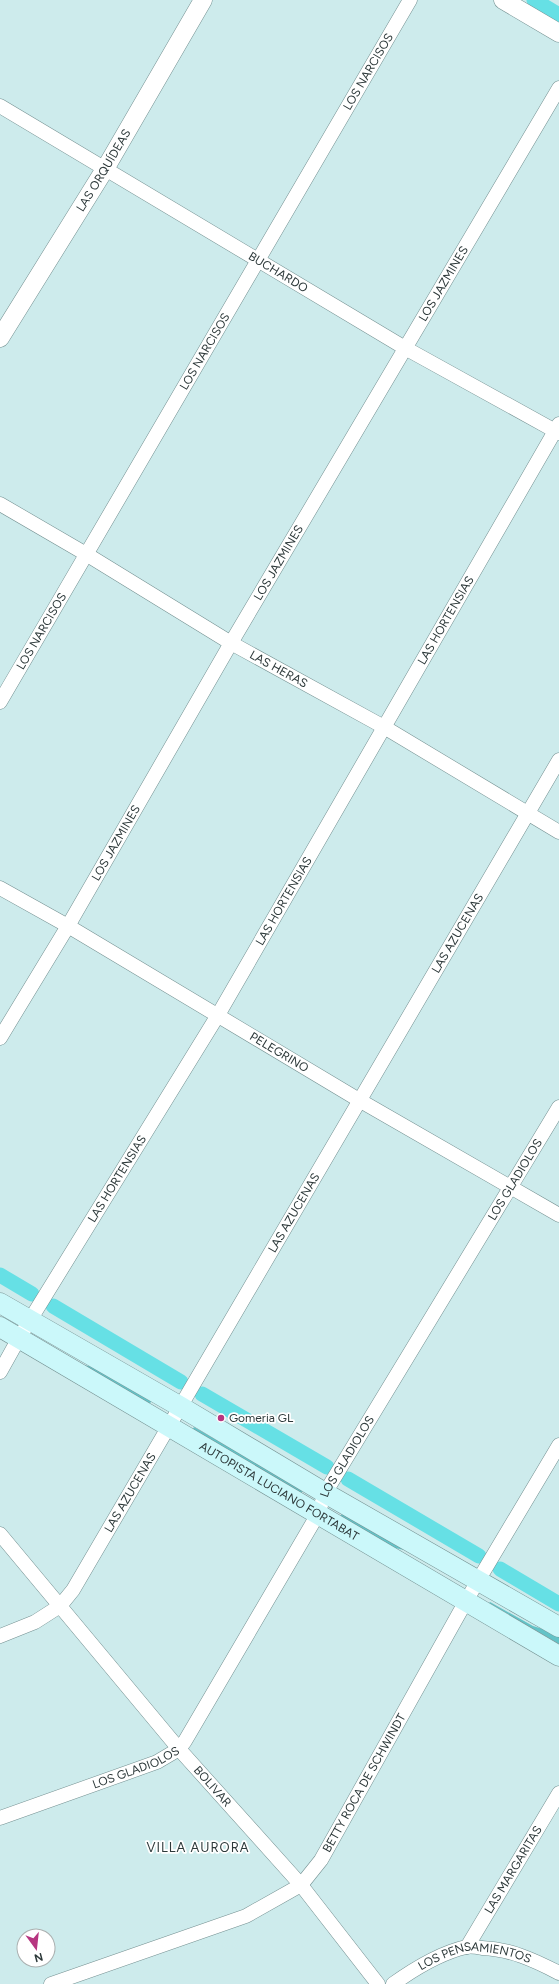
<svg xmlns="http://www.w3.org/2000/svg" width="559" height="1984" viewBox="0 0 559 1984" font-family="Figtree,sans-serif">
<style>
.grass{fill:#63c3c7}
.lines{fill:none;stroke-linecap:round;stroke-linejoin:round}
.canal{stroke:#66e0e5;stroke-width:15}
.minor-casing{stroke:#749091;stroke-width:15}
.tertiary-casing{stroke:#749091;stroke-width:19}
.secondary-casing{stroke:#749091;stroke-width:21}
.minor{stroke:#fff;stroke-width:14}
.tertiary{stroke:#fff;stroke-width:18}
.secondary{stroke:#cbf8fa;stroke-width:20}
.poi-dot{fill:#b73681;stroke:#fff;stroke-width:1.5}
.labels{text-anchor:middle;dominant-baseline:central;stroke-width:3.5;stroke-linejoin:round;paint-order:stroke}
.street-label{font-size:12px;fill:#2d393a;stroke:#fff}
.poi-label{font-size:12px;fill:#2d393a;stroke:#fff;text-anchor:start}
.neighbourhood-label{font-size:13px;letter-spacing:1px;fill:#2d393a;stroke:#fff}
</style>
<rect width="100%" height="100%" fill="#cdebec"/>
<!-- grass -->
<path class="grass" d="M41,1340l43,25 14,3 54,32 -3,5z
M194,1427l109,63 -3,5 -109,-63z
M343,1512l66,39 -14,-3 -55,-31z
M490,1602l43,24 13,4 13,7v7l-70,-41z"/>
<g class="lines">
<!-- canal -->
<path class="canal" d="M534,0l25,15
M0,1275l32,19
M53,1306l128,76
M202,1394l125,73
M348,1479l131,77
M500,1569l59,35"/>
<!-- minor casing -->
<g class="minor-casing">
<g id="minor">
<path id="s1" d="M0,106l405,242 154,85"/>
<path id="s2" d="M0,504l86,50 145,89 153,84 175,105"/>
<path id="s3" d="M0,702l410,-702"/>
<path id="s4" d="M0,888l68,38 291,174 200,115"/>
<path id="s5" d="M0,1038l68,-112 163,-283 328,-555"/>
<path id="s6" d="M0,1372l19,-34 199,-323 341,-591"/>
<path id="s7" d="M0,1534l179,215 122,136 77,99"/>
<path id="s8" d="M0,1636l35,-14 25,-16 13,-16 486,-830"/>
<path id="s9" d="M0,1818l157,-56 22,-13 6,-8 133,-227 7,-21 234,-386"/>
<path id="s10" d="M467,1947l92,-154"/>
<path id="s11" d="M51,1984l195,-68 55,-31 20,-25 145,-259 93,-156"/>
<path id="s12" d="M393,1984c21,-15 47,-31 73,-37 5,-1 11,0 16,1 28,1 52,12 77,25"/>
</g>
</g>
<!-- tertiary casing -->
<g class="tertiary-casing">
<g id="tertiary">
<path d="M503,0l56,33"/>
<path id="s13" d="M0,338l105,-169 98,-169"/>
</g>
</g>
<!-- secondary casing -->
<g class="secondary-casing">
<g id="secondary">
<path d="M0,1303l181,104 144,86 234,134"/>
<path id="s14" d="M0,1327l559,329"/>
</g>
</g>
<!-- minor -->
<use href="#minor" class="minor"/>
<!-- tertiary -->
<use href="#tertiary" class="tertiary"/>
<!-- secondary -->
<use href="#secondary" class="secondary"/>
</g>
<!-- markers -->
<circle class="poi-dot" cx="221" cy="1418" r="4"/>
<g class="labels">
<!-- street labels -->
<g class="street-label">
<text stroke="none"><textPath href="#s3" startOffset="730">LOS NARCISOS</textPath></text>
<text stroke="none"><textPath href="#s13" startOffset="197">LAS ORQUÍDEAS</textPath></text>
<text stroke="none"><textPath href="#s1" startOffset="324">BUCHARDO</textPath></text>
<text stroke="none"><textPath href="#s5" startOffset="875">LOS JAZMINES</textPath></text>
<text stroke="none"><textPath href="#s3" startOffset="406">LOS NARCISOS</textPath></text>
<text stroke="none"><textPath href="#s5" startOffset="551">LOS JAZMINES</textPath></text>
<text stroke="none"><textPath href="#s6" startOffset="874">LAS HORTENSIAS</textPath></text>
<text stroke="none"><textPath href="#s3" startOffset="82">LOS NARCISOS</textPath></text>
<text stroke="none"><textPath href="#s2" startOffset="324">LAS HERAS</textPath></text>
<text stroke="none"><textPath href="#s5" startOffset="227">LOS JAZMINES</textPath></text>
<text stroke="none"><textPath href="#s6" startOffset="550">LAS HORTENSIAS</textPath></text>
<text stroke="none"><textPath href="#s8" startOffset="849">LAS AZUCENAS</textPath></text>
<text stroke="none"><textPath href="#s4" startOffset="324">PELEGRINO</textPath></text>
<text stroke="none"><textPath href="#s6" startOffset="226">LAS HORTENSIAS</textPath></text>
<text stroke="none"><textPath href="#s9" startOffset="854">LOS GLADIOLOS</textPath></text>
<text stroke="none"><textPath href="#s8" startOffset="525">LAS AZUCENAS</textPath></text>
<text stroke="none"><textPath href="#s9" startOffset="530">LOS GLADIOLOS</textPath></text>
<text stroke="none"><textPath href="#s14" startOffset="324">AUTOPISTA LUCIANO FORTABAT</textPath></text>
<text stroke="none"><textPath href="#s8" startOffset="201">LAS AZUCENAS</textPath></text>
<text stroke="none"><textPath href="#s9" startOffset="145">LOS GLADIOLOS</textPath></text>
<text stroke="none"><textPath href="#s11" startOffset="390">BETTY ROCA DE SCHWINDT</textPath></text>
<text stroke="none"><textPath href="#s7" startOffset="330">BOLIVAR</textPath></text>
<text stroke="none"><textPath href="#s10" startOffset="90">LAS MARGARITAS</textPath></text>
<text stroke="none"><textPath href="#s12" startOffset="90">LOS PENSAMIENTOS</textPath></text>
</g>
<!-- poi labels -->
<g class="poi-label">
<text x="229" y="1418">Gomeria GL</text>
</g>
<!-- neighbourhood labels -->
<g class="neighbourhood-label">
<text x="198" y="1847">VILLA AURORA</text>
</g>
</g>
<!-- north arrow -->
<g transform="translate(36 1948) rotate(165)"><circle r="19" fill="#ffffff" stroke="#abb0b0"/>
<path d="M0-3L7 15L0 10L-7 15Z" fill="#b73681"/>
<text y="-6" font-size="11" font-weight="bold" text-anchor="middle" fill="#2d393a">N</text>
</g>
</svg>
